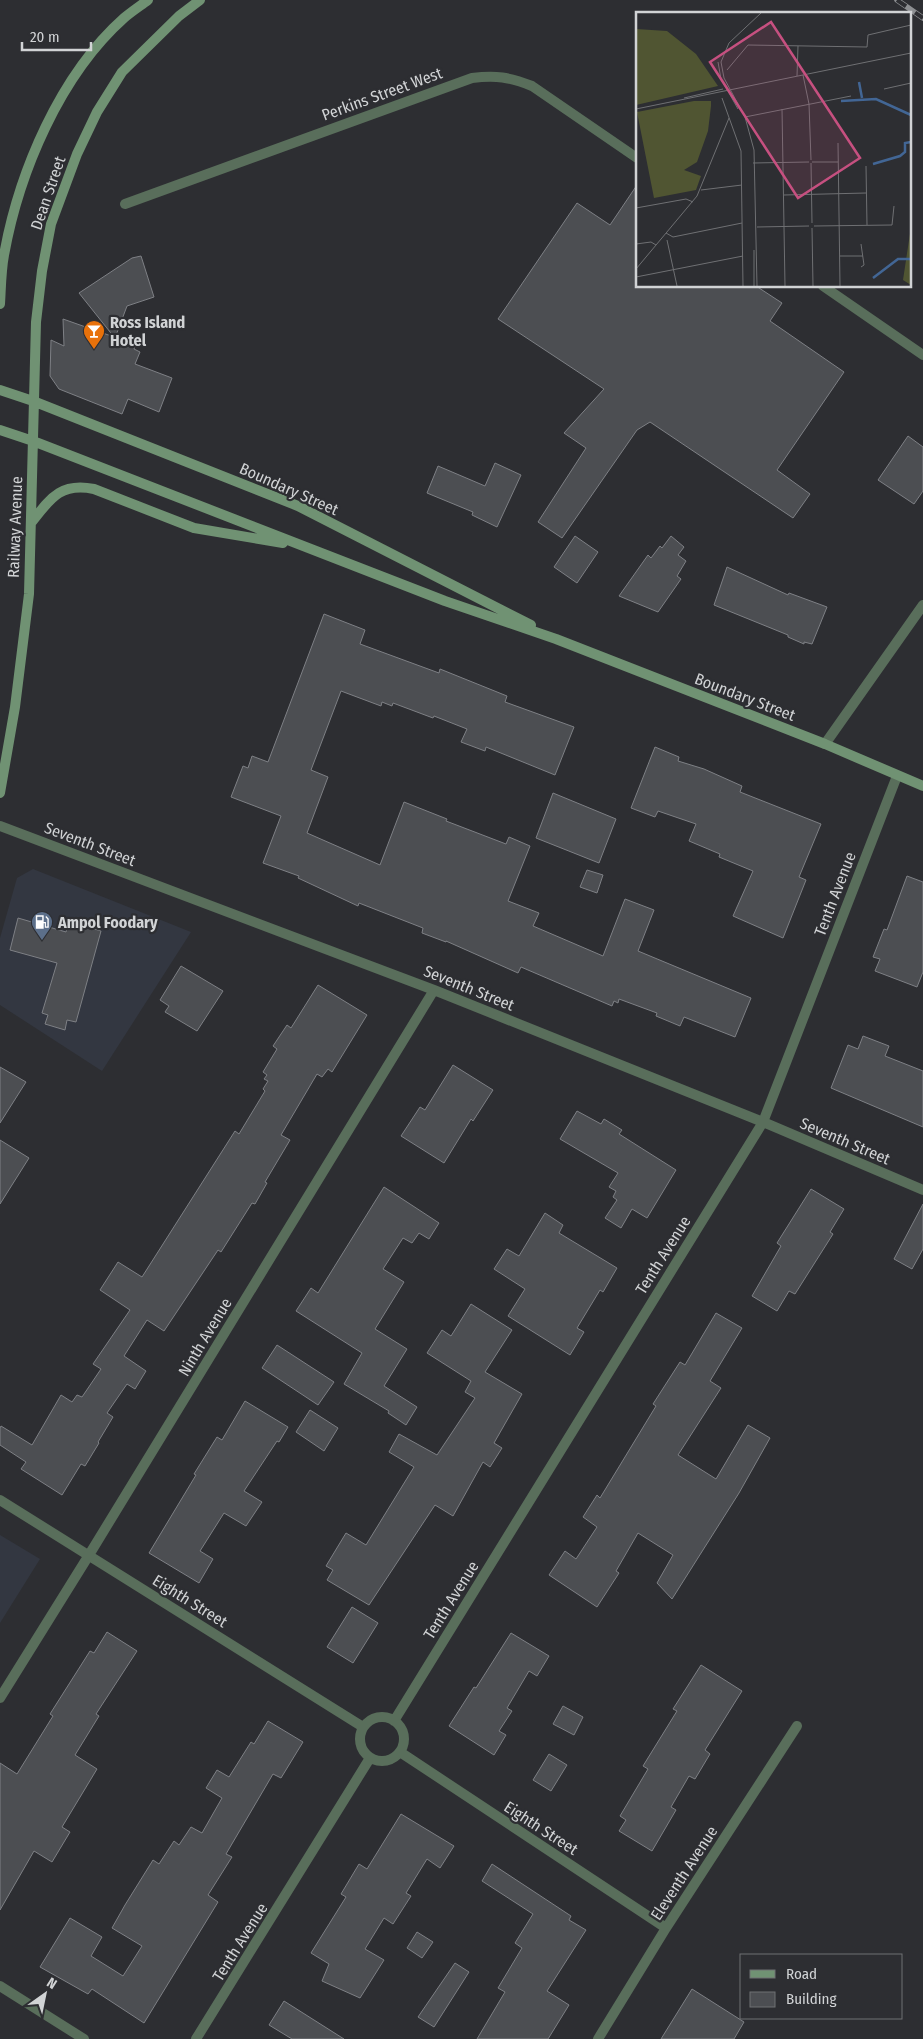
<svg xmlns="http://www.w3.org/2000/svg" width="923" height="2039" viewBox="0 0 923 2039" font-family="'Fira Sans Condensed',sans-serif">
<style>
.built{fill:#333741}
.building{fill:#4c4e52;stroke:#7e8085}
.lines{fill:none;stroke-linecap:round;stroke-linejoin:round}
.minor{stroke:#596e5b;stroke-width:10}
.tertiary{stroke:#596e5b;stroke-width:10}
.secondary{stroke:#709273;stroke-width:10}
.rail-casing{stroke:#8d8f92;stroke-width:5.5}
.rail{stroke:#2d2e32;stroke-width:4;stroke-dasharray:11;stroke-linecap:butt}
.labels{text-anchor:middle;dominant-baseline:central;stroke-width:4.5;stroke-linejoin:round;paint-order:stroke}
.street-label{font-size:16px;fill:#d1d3d5;stroke:#2d2e32}
.poi-label{font-size:16px;font-weight:bold;fill:#d1d3d5;stroke:#2d2e32;text-anchor:start}
.inset-river{fill:none;stroke:#426695;stroke-width:2.5}
.inset-road{fill:none;stroke:#6f7073;stroke-width:1}
.view{fill:#c65080;fill-opacity:0.15;stroke:#c65080;stroke-width:2.5}
.inset-edge{fill:none;stroke:#d1d3d5;stroke-width:2.5}
</style>
<rect width="100%" height="100%" fill="#2d2e32"/>
<!-- built -->
<path class="built" d="M33,869l158,63 -89,139 -102,-66v-67l17,-60z
M0,1535l40,24 -40,64z"/>
<!-- building -->
<path class="building" d="M637,185v101h119l26,17 -12,18 74,51 -67,98 33,24 -17,24 -143,-96 -13,8 -75,108 -24,-16 48,-74 -22,-15 40,-44 -106,-70 79,-116 33,22z
M141,256l13,41 -27,9 -12,32 20,8 -1,3 6,3 -5,12 37,14 -13,34 -31,-13 -6,15 -63,-25 -9,-13 1,-36 13,6 -1,-27 51,18 -35,-44 53,-35z
M908,436l15,11v44l-9,13 -36,-24z
M495,463l26,12 -24,52 -25,-12 1,-3 -46,-19 11,-27 47,20z
M575,536l23,16 -21,31 -23,-16z
M671,536l13,11 -6,8 8,6 -9,15 4,3 -23,33 -39,-16 29,-41 3,3 9,-12 2,2z
M727,567l61,28 1,-2 38,14 -15,37 -8,-2v2l-16,-7v-2l-74,-30z
M324,614l41,16 -5,14 79,29 1,-4 67,27 -2,6 69,25 -19,48 -69,-28 -1,4 -24,-9 6,-13 -33,-13 -1,2 -40,-15 -1,3 -10,-4 -1,4 -40,-15 -30,79 17,7 -21,56 73,32 24,-63 43,17 -1,2 60,23 3,-7 21,9 -22,55 31,12 -6,13 70,30 22,-57 29,11 -16,41 113,47 -16,39 -51,-20 -4,9 -24,-10 1,-3 -38,-14 -1,4 -4,-2 -2,5 -91,-39 -3,6 -72,-32v1l-24,-9 1,-5 -64,-25 -1,3 -60,-28 1,-2 -36,-13 18,-47 -50,-19 12,-31 5,2 4,-12 16,6z
M655,747l24,10 -1,4 26,8 38,17 -2,6 81,32 -22,53 7,3 -23,58 -50,-22 20,-45 -34,-14 1,-3 -31,-13 7,-17 -38,-13 -3,6 -24,-9z
M553,793l63,26 -17,44 -63,-25z
M587,870l16,5 -6,18 -17,-6z
M907,876l16,6v90l-6,15 -42,-16 5,-12 -7,-2 11,-28 3,1z
M18,918l48,14 3,-11 32,10 -25,91 -9,-2 -2,10 -20,-6 3,-9 -6,-2 15,-50 -47,-13z
M181,966l42,25 -26,40 -32,-19 4,-6 -9,-6z
M318,985l49,30 -35,57 -4,-3 -6,8 -5,-3 -36,61 9,5 -25,42 2,1 -12,21 -3,-1 -31,49 -3,-2 -54,81 -17,-11 -23,36 22,15 -11,18 -8,-5 -20,29 6,4 -15,25 1,1 -14,23 -4,-2 -19,31 -41,-26 5,-7 -26,-17v-17l1,-2 31,19 29,-50 11,7 5,-7 5,2 19,-28 -8,-5 37,-54 -30,-20 18,-28 24,15 93,-146 4,3 26,-43 -2,-2 5,-8 -4,-2 3,-4 -4,-3 14,-23 -4,-3 14,-21 4,3z
M863,1036l26,10 -4,10 38,15v56l-92,-39 17,-43 10,4z
M453,1065l40,25 -20,31 -2,-2 -27,44 -43,-27 19,-29 5,3z
M0,1067l26,15 -26,41z
M577,1111l24,13 3,-5 18,11 -3,4 57,36 -29,48 -15,-9 -11,19 -16,-10 12,-18 -4,-3 3,-6 -7,-4 9,-14 -58,-34z
M0,1140l29,18 -29,46z
M384,1187l55,36 -10,16 -10,-6 -7,10 -9,-5 -20,31 21,13 -29,47 32,20 -23,37 33,21 -11,18 -18,-12 1,-2 -45,-27 18,-31 -66,-42 15,-23 7,5z
M811,1189l33,20 -14,23 3,2 -38,60 -6,-3 -12,20 -25,-15 29,-50 -4,-3z
M923,1204v45l-11,20 -18,-10z
M545,1213l18,12 -4,8 58,35 -14,24 -3,-2 -23,38 7,4 -14,23 -62,-39 17,-27 -31,-20 13,-20 12,7z
M471,1304l41,26 -27,42 37,22 -28,49 8,5 -12,19 -7,-5 -30,54 -18,-11 -66,100 -42,-25 6,-10 -7,-4 20,-33 20,12 48,-78 -25,-15 10,-18 38,21 38,-57 -10,-6 6,-11 -44,-28 15,-23 9,6z
M716,1313l26,15 -32,53 11,7 -43,67 38,24 32,-54 22,13 -31,55 -67,106 -15,-16 16,-28 -35,-22 -22,38 3,2 -22,34 -48,-32 16,-24 11,8 21,-32 -14,-10 14,-22 3,3 56,-92 -3,-2 27,-42 5,3z
M277,1345l57,37 -16,23 -56,-37z
M245,1401l43,26 -9,15 -2,-1 -33,50 18,11 -16,24 -22,-13 -24,38 13,8 -14,24 -50,-30 47,-78 -2,-1 23,-37 5,3z
M310,1410l28,18 -14,23 -28,-19z
M352,1607l26,16 -25,40 -26,-16z
M107,1632l30,19 -41,63 3,2 -24,39 22,14 -35,58 8,5 -18,30 -18,-11 -34,59v-147l17,11 36,-58 -3,-2 40,-63 4,2z
M511,1633l38,23 -12,20 -8,-5 -22,37 5,3 -13,20 7,4 -12,20 -45,-29 25,-39 2,1z
M701,1665l41,26 -37,59 5,4 -15,25 -6,-3 -18,31 5,3 -24,41 -33,-20 7,-11 -6,-4 28,-47 -5,-3 34,-55 -4,-2z
M563,1706l20,11 -9,18 -21,-11z
M268,1721l35,21 -22,36 -8,-4 -47,80 6,3 -24,38 10,7 -74,121 -52,-34 -4,5 -48,-27 30,-49 32,19 -11,19 32,20 19,-30 -30,-18 13,-23 28,-45 6,4 15,-23 5,4 12,-18 11,6 20,-35 -16,-10 11,-18 12,7 22,-35 3,2z
M549,1754l18,11 -16,26 -18,-11z
M401,1814l53,32 -14,22 -13,-9 -21,34 5,3 -18,28 -9,-6 -19,31 19,11 -24,38 -38,-17 7,-17 -18,-11 35,-56 -5,-3 18,-30 8,5z
M492,1864l79,52 -2,4 17,10 -39,61 22,14 -21,34h-71l28,-47 -7,-4 24,-40 -7,-5 18,-29 -51,-33z
M417,1932l16,10 -11,16 -15,-10z
M455,1963l14,9 -35,55 -16,-10z
M692,1989l52,33 -10,17h-73z
M284,2001l60,38h-52l-23,-14z"/>
<g class="lines">
<!-- minor -->
<path class="minor" d="M0,826l434,164 329,132 160,68
M0,1500l363,227
M0,1698l89,-143 345,-565
M360 1739a22 22 0 1 1 44 0a22 22 0 1 1-44 0Z
M394,1721l369,-599 134,-346
M400,1752l266,176
M0,1986l84,53
M196,2039l174,-281
M598,2039l68,-111 131,-202"/>
<!-- tertiary -->
<path class="tertiary" d="M125,204l347,-126c24,-3 37,-1 60,8l105,72
M823,286l100,69
M825,744l98,-139"/>
<!-- secondary -->
<path class="secondary" d="M0,304c1,-16 1,-33 4,-49 15,-83 56,-180 120,-237 7,-6 16,-12 24,-18
M0,390l33,11 265,105 233,119
M0,430l33,11 412,160 111,38 269,105 98,42
M31,523c19,-24 29,-41 63,-34l100,39 89,15
M0,793l15,-86 14,-113 7,-272 6,-51 9,-47 26,-70 20,-42 25,-40 57,-56 21,-16"/>
<!-- rail casing -->
<g class="rail-casing">
<path id="rail" d="M897,0l26,18"/>
</g>
<!-- rail -->
<use href="#rail" class="rail"/>
</g>
<!-- icons -->
<defs>
<g id="bar-pin" transform="scale(1.125)"><path d="M0 17L-7.5 6A9.5 9.5 0 1 1 7.5 6Z" fill="#e8710a" stroke="#2d2e32"/><path d="M-6-5H6L.8 .8V4.5H3.5V6h-7V4.5H-.8V.8Z" fill="#fff"/></g>
<g id="fuel-pin" transform="scale(1.125)"><path d="M0 17L-7.5 6A9.5 9.5 0 1 1 7.5 6Z" fill="#5c6f8a" stroke="#2d2e32"/><path d="M-5.5-6h7V0h2V4h1.3V-2.5L3-4.5l.8-.8L6-3V5H2.5V1h-1V6h-7ZM-4.2-4.7v3.2H.2V-4.7Z" fill="#fff"/></g>
</defs>
<g fill-rule="evenodd">
<use href="#bar-pin" x="94" y="331"/>
<use href="#fuel-pin" x="42" y="922"/>
</g>
<g class="labels">
<!-- street labels -->
<g class="street-label">
<text transform="translate(382 94) rotate(-20)">Perkins Street West</text>
<text transform="translate(48 193) rotate(-71)">Dean Street</text>
<text transform="translate(289 489) rotate(24)">Boundary Street</text>
<text transform="translate(15 527) rotate(-88)">Railway Avenue</text>
<text transform="translate(745 697) rotate(21)">Boundary Street</text>
<text transform="translate(90 844) rotate(21)">Seventh Street</text>
<text transform="translate(835 894) rotate(-69)">Tenth Avenue</text>
<text transform="translate(469 988) rotate(22)">Seventh Street</text>
<text transform="translate(845 1141) rotate(23)">Seventh Street</text>
<text transform="translate(663 1255) rotate(-58)">Tenth Avenue</text>
<text transform="translate(205 1337) rotate(-59)">Ninth Avenue</text>
<text transform="translate(451 1600) rotate(-58)">Tenth Avenue</text>
<text transform="translate(190 1601) rotate(32)">Eighth Street</text>
<text transform="translate(541 1828) rotate(33)">Eighth Street</text>
<text transform="translate(684 1873) rotate(-57)">Eleventh Avenue</text>
<text transform="translate(240 1942) rotate(-58)">Tenth Avenue</text>
</g>
<!-- poi labels -->
<g class="poi-label">
<text x="110" y="322">Ross Island<tspan x="110" dy="18">Hotel</tspan></text>
<text x="58" y="922">Ampol Foodary</text>
</g>
</g>
<!-- overview -->
<g transform="translate(636 12)">
<rect width="275" height="275" fill="#2d2e32"/>
<path d="M0,17l31,2 29,23 22,32 -82,19zM58,89h17v5l-3,25 -11,31 -13,8 17,6 -5,14 -42,8 -17,-86zM275,215v58l-8,-5z" fill="#505532"/>
<path class="inset-river" d="M223,70l3,16M205,89l35,-2 35,16M237,152l27,-8 5,-4v-9l6,-1M237,266l25,-19h13"/>
<path class="inset-road" d="M82,50l3,17 17,30M91,58l21,-25 119,2 1,-12 43,-10M167,63l6,29 2,56M161,64l1,-30M248,77l27,-6M48,86l39,-9M86,86l19,53 2,135M0,97l275,-56M146,97l3,177M109,105l106,-21M202,131l2,143M176,150h26M117,151l56,-1M175,151l1,60M230,154l1,59M65,178l41,-5M148,183l82,-2M0,196l50,-9 7,3M178,214l78,-1 2,-19M121,215l52,-1M176,216l1,58M30,221l7,4 69,-14M31,228l10,46M0,232l15,-2 5,3M118,238v36M204,244h23M225,255l3,-2 -3,-21M0,257l61,-73 32,-78M0,265l107,-21M121,274l-3,-136 -9,-33 -21,-39 -3,-16 8,-19 32,-30"/>
<path class="view" d="M135,10l89,136 -62,40 -88,-136z"/>
<rect width="275" height="275" class="inset-edge"/>
</g>
<!-- legend -->
<rect x="740" y="1954" width="162" height="65" fill="#2d2e32" stroke="#6f7073"/>
<rect x="750" y="1970" width="25" height="8" fill="#709273" stroke="#6f7073"/>
<text x="786" y="1979" font-size="15" fill="#d1d3d5">Road</text>
<rect x="750" y="1992" width="25" height="15" fill="#4c4e52" stroke="#6f7073"/>
<text x="786" y="2004" font-size="15" fill="#d1d3d5">Building</text>
<!-- north arrow -->
<g transform="translate(45 1994) rotate(33)" stroke="#2d2e32" stroke-width="4" paint-order="stroke">
<path d="M0-4L9 19L0 12L-9 19Z" fill="#d1d3d5"/>
<text y="-8" font-size="14" font-weight="bold" text-anchor="middle" fill="#d1d3d5">N</text>
</g>
<!-- scale -->
<path d="M22 42v8h69v-8" fill="none" stroke="#d1d3d5" stroke-width="2.5"/>
<text x="30" y="42" font-size="15" fill="#d1d3d5" stroke="#2d2e32" stroke-width="4" paint-order="stroke">20 m</text>
</svg>
